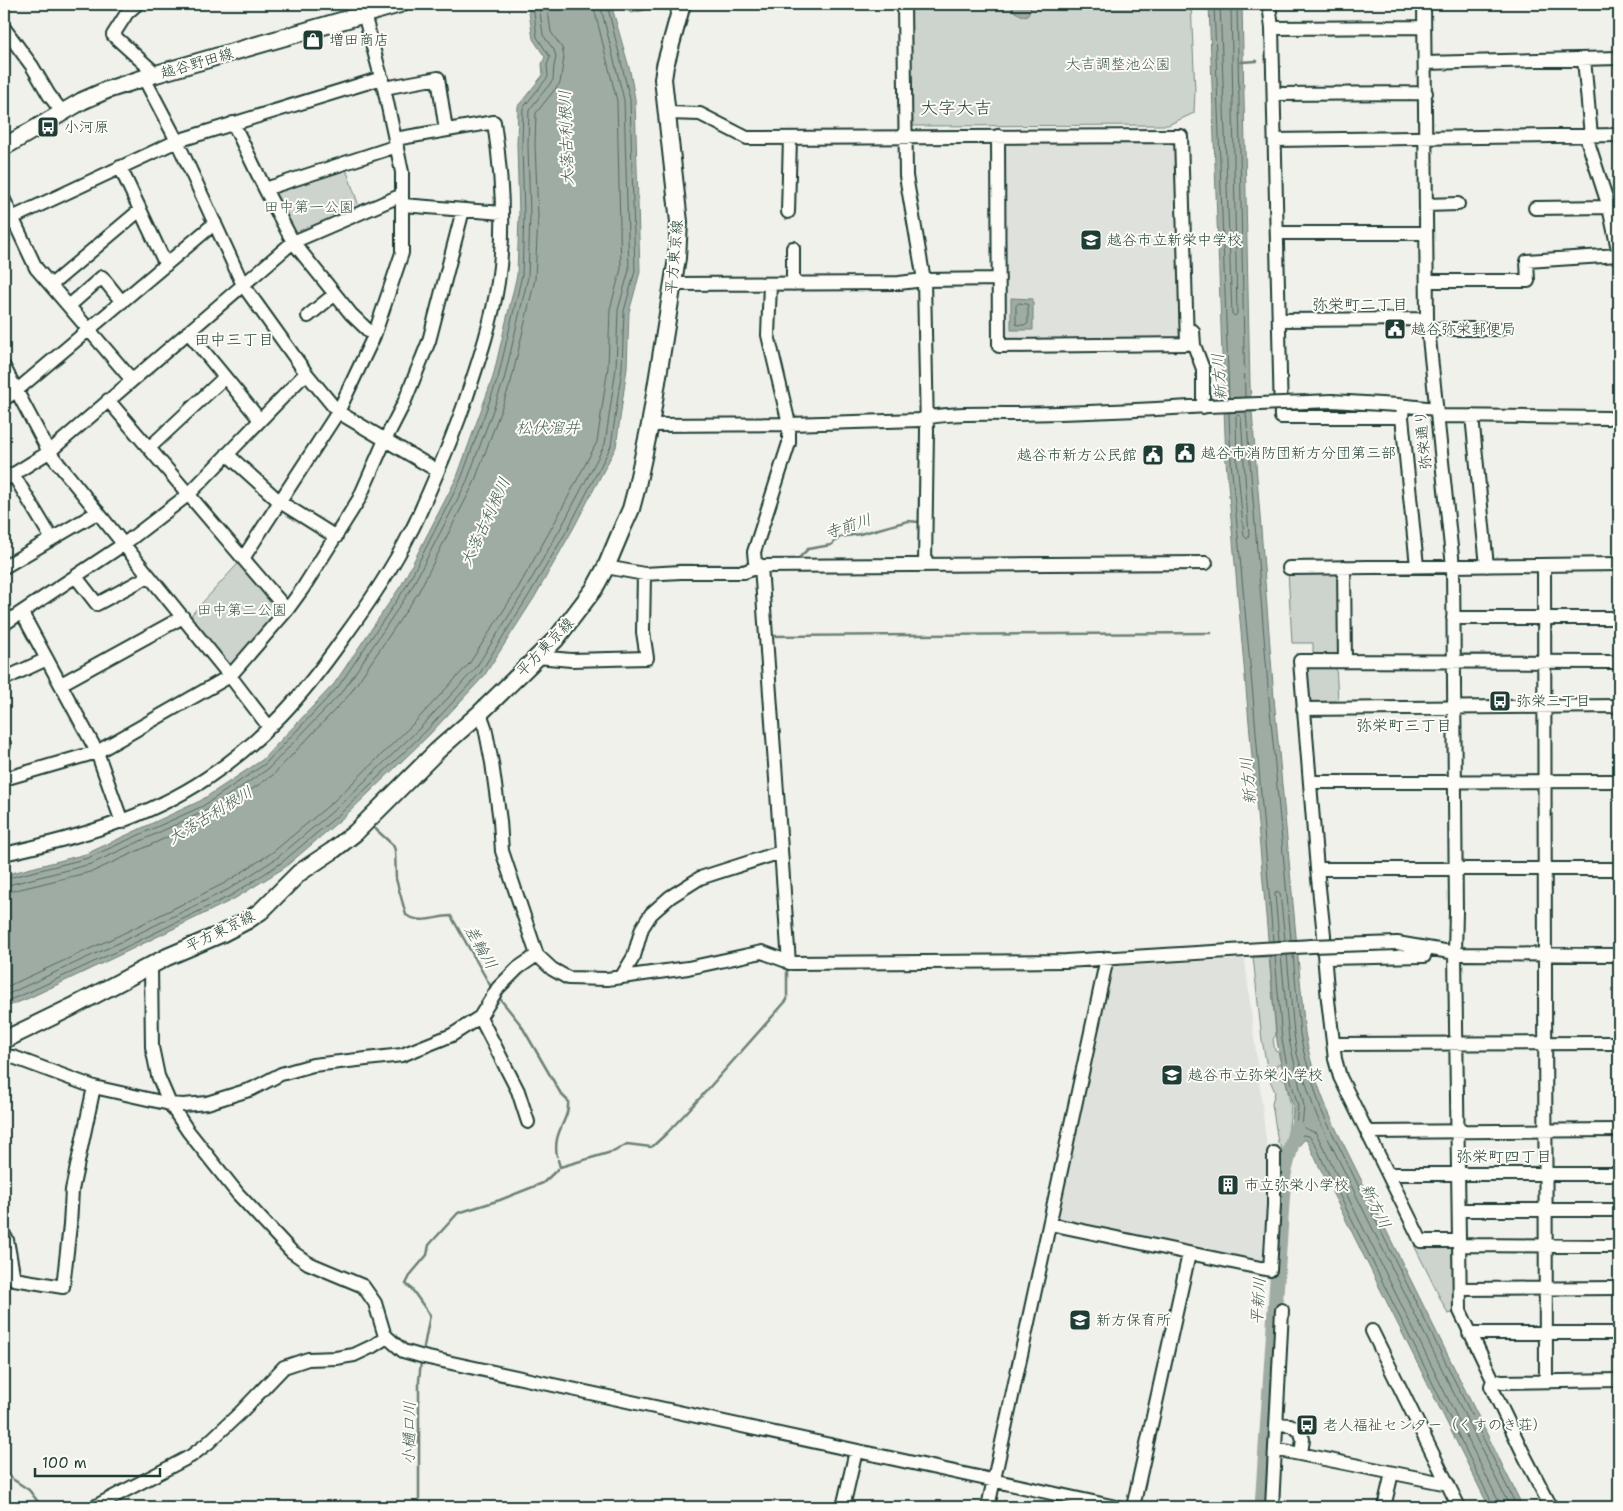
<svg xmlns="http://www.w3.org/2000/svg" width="1623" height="1511" viewBox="0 0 1623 1511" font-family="'Shantell Sans','Klee One',sans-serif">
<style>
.built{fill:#dfe2dc}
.green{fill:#cdd3cd;stroke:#768880}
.water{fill:#9faca4;stroke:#6c8077}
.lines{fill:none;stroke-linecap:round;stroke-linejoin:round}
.shore{stroke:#526961;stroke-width:1}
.stream{stroke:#6c8077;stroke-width:2.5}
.river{stroke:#9faca4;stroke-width:15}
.minor-casing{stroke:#1f3d34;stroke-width:16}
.major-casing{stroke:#1f3d34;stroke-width:20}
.minor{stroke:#fdfcf7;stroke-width:12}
.major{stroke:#fdfcf7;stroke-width:16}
.minor-bridge-casing{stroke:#1f3d34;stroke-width:16;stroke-linecap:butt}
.minor-bridge{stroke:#fdfcf7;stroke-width:12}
.labels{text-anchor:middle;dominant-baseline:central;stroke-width:4;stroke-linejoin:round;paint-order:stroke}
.poi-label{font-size:15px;fill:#1f3d34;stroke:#fdfcf7;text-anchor:start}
.street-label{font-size:15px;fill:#1f3d34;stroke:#fdfcf7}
.park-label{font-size:15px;fill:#425b53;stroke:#fdfcf7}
.water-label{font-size:16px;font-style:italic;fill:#455e56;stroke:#fdfcf7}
.neighbourhood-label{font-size:16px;fill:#1f3d34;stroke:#fdfcf7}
.quarter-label{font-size:18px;fill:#1f3d34;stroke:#fdfcf7}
</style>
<rect width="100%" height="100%" fill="#f0f1eb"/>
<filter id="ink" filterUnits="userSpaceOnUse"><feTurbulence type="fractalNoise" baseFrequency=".02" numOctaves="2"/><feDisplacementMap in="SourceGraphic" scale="10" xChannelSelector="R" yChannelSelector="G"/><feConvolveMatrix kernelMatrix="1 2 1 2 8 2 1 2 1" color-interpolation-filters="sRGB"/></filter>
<g filter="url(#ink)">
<!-- built -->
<path class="built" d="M1001,139h177l6,203h-182z
M1245,959l26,223 -5,78 -5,3 -201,-41 -4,-5 54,-248 3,-3z"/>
<!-- green -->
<path class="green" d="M623,4h22v6l-13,3 -7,-3z
M908,4h101l6,8 13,3 4,-11h159l4,87 -1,22 -26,12 -255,1z
M346,169l15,43 -65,29 -24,-50z
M244,557l43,53 -57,66 -40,-55 2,-7z
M1288,571h49l3,3v82h-27v-13h-21z
M1306,664h30l2,37 -29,1z
M1253,957h16l7,78 -3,4 2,12 3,1 3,12h-4l1,11 8,6 5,27 -5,44 -3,-1 -5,-9 -6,-38 3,-12 -6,-14 -7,-38z
M1414,1245h34l4,3 1,65 -5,1z"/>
<!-- water -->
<path class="water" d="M522,4h89l19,67 5,28 5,173 -11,40 -2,56 -11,79 -43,82 -39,69 -50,78 -55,59 -83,80 -62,53 -50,31 -106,52 -99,47 -25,10v-133l82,-21 114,-53 62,-41 72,-76 68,-100 55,-107 36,-100 24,-102 2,-59 -2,-71 1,-39 25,-31 -1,-11 3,-7 -12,-18 -5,-33z
M1009,4h23l-4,11 -5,1 -8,-4z
M1209,4h33l8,382 24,312 31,335c6,35 17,67 32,98l186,376h-34l-171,-343 -11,-24h-3l-7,8 -7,-3 3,-38 -11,-40 -5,-26 -51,-580z
M1011,298l22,1v31h-22z"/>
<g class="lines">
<!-- shore -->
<path class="shore" d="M1214,4l15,394
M1220,4l12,310 3,2 2,-2 -6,-310
M1237,4l8,393
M1019,303l7,1 2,1v18l-2,2h-8l-2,-1v-18z
M1246,412l23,287 22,241
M1229,413l2,48 22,235 20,245
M1238,415l3,2 8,119 -2,3 -3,-3 -7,-75 -1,-44z
M4,879l84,-21 115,-52 62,-42 73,-77 68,-100 55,-108 37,-101 24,-103 2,-59 -2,-71 1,-37 25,-31 -1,-12 3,-8 -13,-20 -4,-33
M4,886l87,-22 114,-53 63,-42 75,-78 68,-102 56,-108 37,-101 24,-103 2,-61 -2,-71 1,-35 24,-30 1,-14 2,-9 -2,-7 -11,-15 -4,-31
M4,893l90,-22 115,-53 64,-43 76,-80 69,-102 56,-110 37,-101 24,-103 3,-63 -3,-71 1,-32 24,-30 4,-26 -2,-9 -11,-16 -4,-28
M1279,940l-4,-46 2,-3 3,2 5,47
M1281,955l8,84 15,67 -2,21 14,6 13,26 169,341 1,7
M1287,955l7,79 3,20 18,58 195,395
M1293,955l7,79 4,19 17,57 196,397
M1275,956l7,84 5,26 11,40 -3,30 3,1 5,-2 6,1 7,9 7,17 169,341 1,4
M4,988l116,-53 105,-52 48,-31 61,-51 81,-79 54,-58 49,-76 38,-68 41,-78 11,-75 2,-58 11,-40 -4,-168 -24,-97
M4,996l119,-55 106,-52 48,-31 62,-52 82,-79 54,-58 49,-77 39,-68 42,-80 11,-76 2,-58 11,-40 -5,-170 -24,-96
M4,1002l23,-9 99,-46 106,-52 49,-32 62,-52 82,-79 55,-59 49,-78 40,-68 42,-81 11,-78 2,-57 11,-40 -5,-172 -23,-95"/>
<!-- stream -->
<path class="stream" d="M1241,62l16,-1
M920,489v-17
M779,560l19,-1 10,-10 23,-4 9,-8 20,-3 48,-13 11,1v-27
M678,565h15
M700,565h42l7,-2
M666,567l8,-1
M771,636l440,-3
M370,824l23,21 2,5 1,29 10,36c16,10 30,1 45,1l40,71
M497,995l24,30 40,69 7,7c2,20 -16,30 -11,55
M653,1146l14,-13 33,-35 87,-98v-29
M558,1160l2,7 55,-16 12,-7 24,3
M423,1352l7,-37 -19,-27 -5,-4 5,-10 16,-19 2,-10 29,-32 42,-13 43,-17 15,-14
M4,1472l8,6
M14,1480l15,10 13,17
M419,1507v-126l2,-20"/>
<!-- river -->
<path class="river" d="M1262,1507l22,-333 12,-46"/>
<!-- minor casing -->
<g class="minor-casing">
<path id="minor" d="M137,4l-10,9 -14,22 43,39
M904,4l2,172 18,104 3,151 -2,133
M1269,4l3,24 9,389h121
M1424,4l3,315 26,247 3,346 -1,41 5,358 33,69 -2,6 33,69 27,52
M4,28l28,38 17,29 14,18
M1272,28l152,-1
M1584,59l7,77
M1425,63l194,-5
M144,78l33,63 66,144 63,88 32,39 100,59
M384,88l54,-10 8,52
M1274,94l152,-1
M667,113l33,1 47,24 434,-2 6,208 -188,2 -1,-210
M233,123l32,66 28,53 58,72 23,22
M1586,136l23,71 10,47
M1275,140l344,-5
M120,167l46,98
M265,189l132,-43
M4,200l32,68 96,112
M403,205l99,8
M1426,205l32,-1
M1535,208l74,-1
M788,212l2,-74
M4,227l8,-9 165,-77 205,-63
M1278,233h148
M1427,281h101l-1,-20 92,-6
M673,284l226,-1 25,-3 75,-1
M793,284v-36
M51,285l89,-75
M69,306l33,-29 20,25
M308,316l27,-22
M1279,320l148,-1
M1428,329h72
M1193,331l1,14 9,24v38
M188,332l72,88
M4,367l45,85 181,224 39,51
M4,399l12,-8 199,-168
M108,400l179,210
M1397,405l39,4
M1403,406l-1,11 15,149
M1437,416l171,2
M1472,416l15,150
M650,425l139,-1 131,-4c17,-8 75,-6 96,-6 64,-1 128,-4 192,-8
M149,448l76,-71
M227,454l53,48 56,35
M13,474l39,65
M4,480l45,-28 244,-210 109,-47
M244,557l94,-145 36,-76 28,-83v-81l-18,-84 -20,-74
M761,566l28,397
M761,566l-6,-4 -1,-10 35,-109v-19l-21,-89 2,-51
M1544,566l2,815
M4,567l94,-55
M606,567l38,7 37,-2h63l17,-6 445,-3
M1344,567l1,94
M1289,568l330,-4
M76,577l21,27 52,-28
M22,613l75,139 25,70
M1453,618h166
M4,624l120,-80 65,-50 117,-121
M537,657l34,3 76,-2 -4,-26 1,-58
M4,679l43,-20
M61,684l122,-67
M1303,709l316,-3
M480,713l5,14 7,36 8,58 2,30 35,104 15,14 16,9 39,1 81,-11 74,-16 30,11 274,-2 246,-15
M4,744v2
M4,779l93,-27 133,-76 57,-66 16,-22 56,-89 26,-59 19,-37 25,-62 34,-131
M1310,782l309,-1
M4,854c71,-16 142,-35 203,-76 57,-38 96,-83 135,-138 25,-34 49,-69 68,-107 7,-12 12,-26 18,-39 14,-32 27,-63 38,-95 13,-39 26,-77 32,-117 8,-53 4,-107 -4,-160l-99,17
M1317,869h302
M1397,943l65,11 157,1
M1325,958l99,-2 2,-8
M151,966l1,81 6,29 12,28 18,27 50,63 53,57 17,12 55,23 12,17 9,30 3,4 16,14 21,6 692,150
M622,976l12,-20 8,-28 9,-14 19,-17 30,-19 81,-26
M480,1017l38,74 10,31
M1333,1044l286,-1
M4,1056l9,1 81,30 76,17 13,1 24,-2 45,-14 29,-15 32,-9 89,-10 50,-20 28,-18 18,-29 20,-20 19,-13
M1367,1132l252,-2
M1389,1174h230
M1459,1210h160
M1050,1224l220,46 4,-65v-52
M4,1235l3,5 7,39 49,8 7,-62 2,-35 22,-103
M1459,1241h-38l-81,-164 -5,-18 -7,-59 -4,-46v-19l-7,-66 -17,-208 319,1
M1459,1245l160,1
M1460,1289l159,-1
M1372,1331l87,176
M1469,1333h150
M1493,1380l9,2 117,-2
M1277,1424l13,1 10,6 3,8 -2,15
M1275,1449l173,35
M94,1507l97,-51 17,-13 32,-30 44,-46 24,-8 28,-1 18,-3 19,-9 14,-9
M843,1507l13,-56
M988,1507l119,-549
M1133,1507l56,-253
M1272,1507l10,-197
M1384,1507l8,-34"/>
</g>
<!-- major casing -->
<g class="major-casing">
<path id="major" d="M4,147l78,-46 25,-11 49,-16 244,-70
M4,1040l68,-33 95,-50 54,-23 27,-14 13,-9 38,-38 33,-22 23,-18 82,-82 43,-38 76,-74 38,-50 12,-22 16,-38 9,-20 5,-19 14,-65 27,-167 2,-36 -16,-143 2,-13 17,-62"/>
</g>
<!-- minor -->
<use href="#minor" class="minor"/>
<!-- major -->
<use href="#major" class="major"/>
<!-- minor-bridge casing -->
<g class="minor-bridge-casing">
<path id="minor-bridge" d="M1208,406l124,-5 65,4
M1312,946l85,-3"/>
</g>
<!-- minor-bridge -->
<use href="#minor-bridge" class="minor-bridge"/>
</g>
</g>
<!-- icons -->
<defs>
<g id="shop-square" transform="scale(1.125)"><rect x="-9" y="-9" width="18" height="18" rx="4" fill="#1f3d34" stroke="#fdfcf7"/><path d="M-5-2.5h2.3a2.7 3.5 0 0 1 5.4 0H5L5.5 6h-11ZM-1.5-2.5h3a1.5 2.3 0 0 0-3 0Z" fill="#fff"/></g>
<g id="bus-square" transform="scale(1.125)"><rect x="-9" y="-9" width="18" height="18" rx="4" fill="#1f3d34" stroke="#fdfcf7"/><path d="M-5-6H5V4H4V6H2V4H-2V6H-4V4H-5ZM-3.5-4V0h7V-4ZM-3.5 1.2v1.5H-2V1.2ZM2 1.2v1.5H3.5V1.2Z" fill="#fff"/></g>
<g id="school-square" transform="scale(1.125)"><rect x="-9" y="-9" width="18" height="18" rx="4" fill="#1f3d34" stroke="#fdfcf7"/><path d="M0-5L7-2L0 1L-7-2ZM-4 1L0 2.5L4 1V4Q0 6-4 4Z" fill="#fff"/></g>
<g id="civic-square" transform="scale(1.125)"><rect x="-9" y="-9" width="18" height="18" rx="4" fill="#1f3d34" stroke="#fdfcf7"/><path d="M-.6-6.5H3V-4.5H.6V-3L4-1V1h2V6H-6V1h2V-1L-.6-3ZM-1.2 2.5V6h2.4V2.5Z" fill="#fff"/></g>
<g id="building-square" transform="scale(1.125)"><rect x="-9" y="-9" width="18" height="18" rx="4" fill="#1f3d34" stroke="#fdfcf7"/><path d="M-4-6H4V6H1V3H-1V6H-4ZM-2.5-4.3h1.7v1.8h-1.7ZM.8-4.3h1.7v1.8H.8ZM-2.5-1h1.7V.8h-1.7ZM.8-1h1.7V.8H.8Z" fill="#fff"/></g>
</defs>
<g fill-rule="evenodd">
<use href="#shop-square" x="313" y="40"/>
<use href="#bus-square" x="48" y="127"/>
<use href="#school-square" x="1091" y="240"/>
<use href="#civic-square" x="1395" y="329"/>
<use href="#civic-square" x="1185" y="453"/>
<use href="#civic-square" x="1153" y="455"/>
<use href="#bus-square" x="1500" y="701"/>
<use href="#school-square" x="1172" y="1075"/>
<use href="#building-square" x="1228" y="1185"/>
<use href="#school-square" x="1080" y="1320"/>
<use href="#bus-square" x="1307" y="1425"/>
</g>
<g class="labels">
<!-- poi labels -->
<g class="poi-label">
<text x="329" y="40">増田商店</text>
<text x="64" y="127">小河原</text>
<text x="1107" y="240">越谷市立新栄中学校</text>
<text x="1411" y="329">越谷弥栄郵便局</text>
<text x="1201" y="453">越谷市消防団新方分団第三部</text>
<text x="1137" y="455" text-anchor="end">越谷市新方公民館</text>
<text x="1516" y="701">弥栄三丁目</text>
<text x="1188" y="1075">越谷市立弥栄小学校</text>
<text x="1244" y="1185">市立弥栄小学校</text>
<text x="1096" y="1320">新方保育所</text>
<text x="1323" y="1425">老人福祉センター（くすのき荘）</text>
</g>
<!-- street labels -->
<g class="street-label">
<text transform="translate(197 63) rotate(-16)">越谷野田線</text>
<text transform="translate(674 257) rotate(-85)">平方東京線</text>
<text transform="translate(1423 440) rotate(-96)">弥栄通り</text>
<text transform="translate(545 647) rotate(-46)">平方東京線</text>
<text transform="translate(220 931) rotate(-26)">平方東京線</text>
</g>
<!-- park labels -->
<g class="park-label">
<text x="1118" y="64">大吉調整池公園</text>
<text x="309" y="207">田中第一公園</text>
<text x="242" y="610">田中第二公園</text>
</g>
<!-- water labels -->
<g class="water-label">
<text transform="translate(566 138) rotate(-92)">大落古利根川</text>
<text transform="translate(1219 377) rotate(-94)">新方川</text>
<text x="548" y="427">松伏溜井</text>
<text transform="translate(485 522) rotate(-65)">大落古利根川</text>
<text transform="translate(848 526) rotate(-18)">寺前川</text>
<text transform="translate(1248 781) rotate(-95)">新方川</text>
<text transform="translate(210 815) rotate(-31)">大落古利根川</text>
<text transform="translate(481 947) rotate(60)">差輪川</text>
<text transform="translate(1376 1206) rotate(64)">新方川</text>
<text transform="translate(1258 1301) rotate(-86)">平新川</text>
<text transform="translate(409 1433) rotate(-89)">小樋口川</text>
</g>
<!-- neighbourhood labels -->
<g class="neighbourhood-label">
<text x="1360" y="304">弥栄町二丁目</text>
<text x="234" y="339">田中三丁目</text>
<text x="1404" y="725">弥栄町三丁目</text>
<text x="1504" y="1156">弥栄町四丁目</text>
</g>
<!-- quarter labels -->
<g class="quarter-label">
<text x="956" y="108">大字大吉</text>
</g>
</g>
<!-- margin -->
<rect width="1623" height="1511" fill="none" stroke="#fdfcf7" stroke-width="20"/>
<rect x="10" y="10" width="1603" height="1491" fill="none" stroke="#1f3d34" stroke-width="2" filter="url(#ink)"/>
<!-- scale -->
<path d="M35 1468v8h125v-8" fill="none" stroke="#1f3d34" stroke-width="2.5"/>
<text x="42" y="1468" font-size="15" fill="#1f3d34" stroke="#fdfcf7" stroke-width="4" paint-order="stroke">100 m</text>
</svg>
